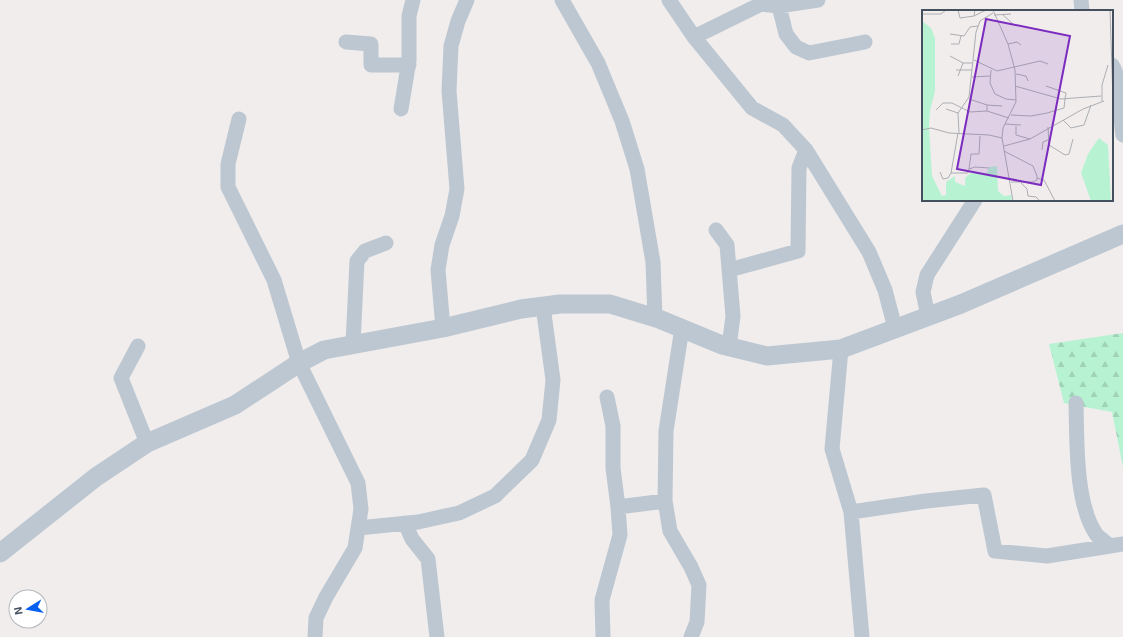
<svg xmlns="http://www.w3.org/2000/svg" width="1123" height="637" viewBox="0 0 1123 637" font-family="'Exo 2',sans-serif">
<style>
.forest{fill:url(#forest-firs)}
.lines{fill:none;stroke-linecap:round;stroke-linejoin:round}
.minor{stroke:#bcc7d1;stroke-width:15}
.tertiary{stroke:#bcc7d1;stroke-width:19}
.inset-road{fill:none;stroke:#acaeb3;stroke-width:1}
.view{fill:#7b2cbf;fill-opacity:0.15;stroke:#7b2cbf;stroke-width:2}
.inset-edge{fill:none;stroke:#44505d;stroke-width:2}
</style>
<defs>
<pattern id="forest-firs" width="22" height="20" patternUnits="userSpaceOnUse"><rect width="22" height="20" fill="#b7f3d2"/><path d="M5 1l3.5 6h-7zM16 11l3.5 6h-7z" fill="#9fd2b7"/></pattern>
</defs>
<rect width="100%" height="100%" fill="#f1eded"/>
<!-- forest -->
<path class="forest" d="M1123,333v134l-11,-55 -48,-9 -15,-59z"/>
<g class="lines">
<!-- minor -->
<path class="minor" d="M562,0l36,63 24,58 15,48 16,93 2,56
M669,0l25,37 58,71 31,17 23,25 63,102 16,38 10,38
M1081,0l1,11
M779,6l7,28 10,13 13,6 56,-11
M694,37l67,-33 18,2 39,-6
M346,42l25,2v21h38
M1112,65c11,16 7,51 11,70
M401,109l8,-48v-45l4,-16
M239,119l-11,45v23l46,93 25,83 59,120 3,26 -6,39 -29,49 -10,21 -1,19
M716,230l11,15 6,71 -4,31
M729,270l69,-19 1,-83 7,-18
M928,316l-5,-24 4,-17 48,-75
M443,328l-5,-58 4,-25 10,-29 5,-27 -8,-98 2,-45 7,-25 9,-21
M682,328l-16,103 -1,70 5,30 21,36 8,18 -2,37 -6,15
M353,344l4,-83 8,-10 21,-8
M138,346l-17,32 26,65
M841,349l-9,100 19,63 11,125
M607,397l6,29v42l5,39
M1076,403c1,37 -1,100 20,131 3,4 10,8 14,12l13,-2
M851,512l75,-11 58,-6 11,56 52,5 63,-10
M405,523l7,16 16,20 9,78
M358,528l60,-6 41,-9 36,-17 37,-36 17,-40 4,-40 -10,-74
M603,637l-1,-37 18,-65 -2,-28 47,-6"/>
<!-- tertiary -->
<path class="tertiary" d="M0,553l96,-76 51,-34 88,-38 64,-42 25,-13 119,-22 78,-19 39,-5h50l49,15 63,26 45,11 74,-7 120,-45 162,-70"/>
</g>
<!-- overview -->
<g transform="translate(922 10)">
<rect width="191" height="191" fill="#f1eded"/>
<path d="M0,11l9,7 4,10v53l-5,20 -1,16 3,49 10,20 4,-1v-13l9,-6v6l10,4v-8l6,-5h16l2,-6 8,-1 1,25 6,5 7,-1 1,6h-90zM177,128l9,7 3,56h-20l-10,-28 7,-19z" fill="#b7f3d2"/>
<path class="inset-road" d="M36,0l2,8 14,-2M53,0l-1,6 12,-6M71,0l15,34 7,26 1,32 -13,26 -1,10 11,63M188,0l3,90M0,4h19l5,-4M72,5l17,-1M81,5l10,9M28,24l14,2 6,-9 8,-1M29,34h8l2,-8M86,34l9,-2 4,3M28,46l13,7h9M52,50l23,11 43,-10 8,3M34,60h16M69,60l-1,13 5,11 11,5 10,1M94,64l10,2 2,5M36,66l5,-13M50,67l18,-1M93,76l46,13 40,-3M124,76l20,7 -1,6M47,89l18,6v6M180,91v-16l6,-20M65,95l15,1M24,99l12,4M14,100l7,-7h9l18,9 17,-1 22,7M89,105l20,1 16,-3 17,-5 1,-9M141,110l8,8 13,-3 7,-20M83,114l16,1M94,116v9l14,4M126,117l1,18 16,10 4,-1 4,-15M0,120l9,-2 18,5 40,2 13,3M36,123l-7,40h17l1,-4 6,-2 14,1M37,123l-1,-20 11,-16 7,-65 4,-11 13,-8M82,136l26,-7 53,-30 21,-8M120,140l1,-8 7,-3M82,141l29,15 4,10v4l-4,2h-22M47,159l2,-15h8l1,-18M18,162l3,7 5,-1 3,-5M115,168l7,2 11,21M99,173l6,6 1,7 8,1 4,4"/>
<path class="view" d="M64,9l84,17 -29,149 -84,-16z"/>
<rect width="191" height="191" class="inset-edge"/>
</g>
<!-- north arrow -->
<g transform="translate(28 609) rotate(259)"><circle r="19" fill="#ffffff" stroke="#b4b9be"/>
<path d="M0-3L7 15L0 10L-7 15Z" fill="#075ff0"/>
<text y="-6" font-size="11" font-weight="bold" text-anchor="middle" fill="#44505d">N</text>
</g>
</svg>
